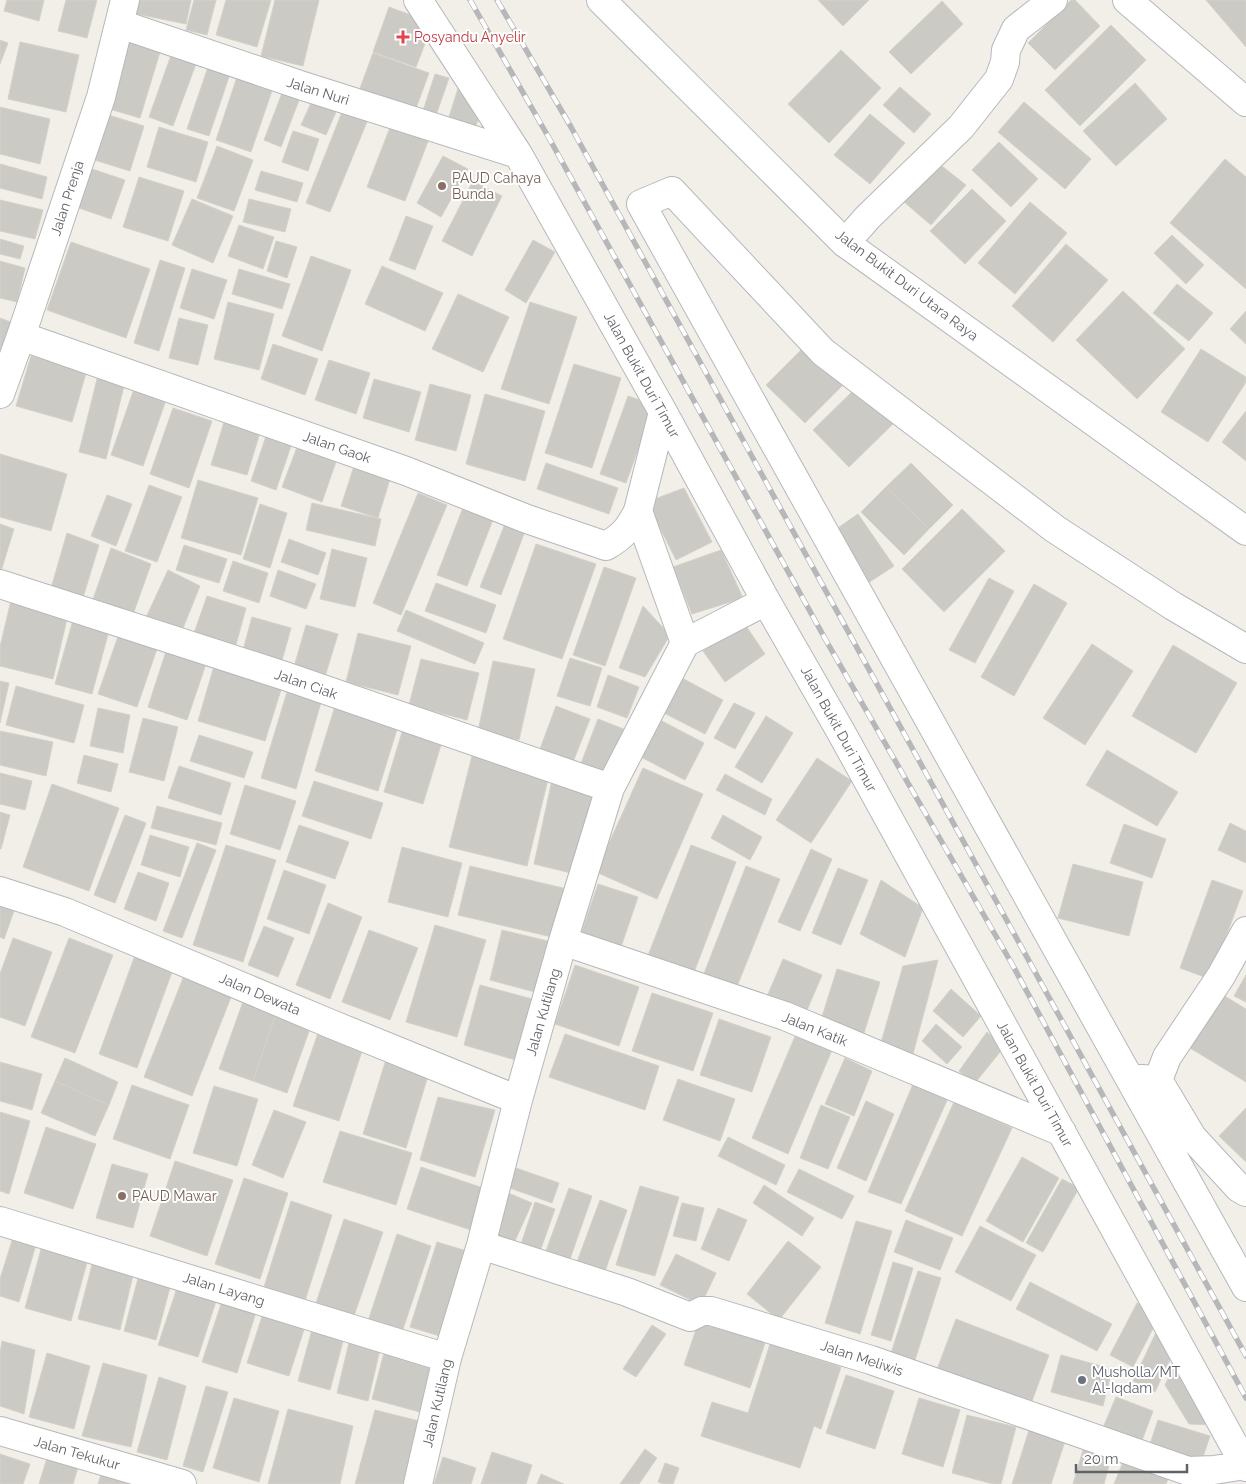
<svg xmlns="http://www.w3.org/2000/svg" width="1246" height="1484" viewBox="0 0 1246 1484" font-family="Raleway,sans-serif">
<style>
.building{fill:#cccac5;stroke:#d6d1c6}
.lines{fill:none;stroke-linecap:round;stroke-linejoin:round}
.minor-casing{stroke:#b5b8bc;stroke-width:30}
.tertiary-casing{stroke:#b5b8bc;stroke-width:30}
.minor{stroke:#fff;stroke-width:28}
.tertiary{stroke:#fff;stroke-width:28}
.rail-casing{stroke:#b6b7b8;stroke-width:5.5}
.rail{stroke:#fff;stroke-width:4;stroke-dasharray:11;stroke-linecap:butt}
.health-dot{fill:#e0444e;stroke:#fff;stroke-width:2}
.education-dot{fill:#8d6e63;stroke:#fff;stroke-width:2}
.worship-dot{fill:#6b7280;stroke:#fff;stroke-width:2}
.labels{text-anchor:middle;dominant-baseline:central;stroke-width:4;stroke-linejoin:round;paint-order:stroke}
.health-label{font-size:14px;fill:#be3a42;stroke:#fff;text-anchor:start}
.street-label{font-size:14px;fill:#5f6368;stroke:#fff}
.education-label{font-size:14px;fill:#785e54;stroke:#fff;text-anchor:start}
.worship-label{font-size:14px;fill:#5b616d;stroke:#fff;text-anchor:start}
</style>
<rect width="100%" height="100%" fill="#f1efe8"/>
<!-- building -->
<path class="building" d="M7,0h37l-5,21 -35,-10z
M66,0h31l-10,38 -29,-7z
M129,0h62l-5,24 -59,-12z
M194,0h22l-9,35 -21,-5z
M226,0h45l-14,47 -41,-12z
M275,0h44l-16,66 -42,-10z
M818,0h51l-26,26z
M1071,0h4l25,26 -45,44 -27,-27z
M1206,0h40v47z
M942,1l21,23 -52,50 -22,-22z
M389,7l44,16 -17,44 -43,-15z
M1111,25l35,35 -66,66 -35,-36z
M129,31l34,11 -23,76 -34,-10z
M0,40l8,3 -8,21z
M20,42l59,13 -13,57 -58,-13z
M175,44l25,9 -27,73 -24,-9z
M841,50l40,38 -52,55 -41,-39z
M373,53l56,20 -14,38 -56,-20z
M211,58l22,7 -24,71 -22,-7z
M239,71l36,11 -24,70 -35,-12z
M435,74l14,4 -14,40 -13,-4z
M461,79l21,33 -7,15 -27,-7z
M1135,83l32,36 -51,47 -33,-35z
M900,87l31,27 -17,19 -31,-28z
M284,88l17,7 -20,52 -17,-7z
M315,94l24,11 -13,30 -25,-10z
M346,102l25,10 -41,100 -24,-9z
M1024,102l67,57 -26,30 -67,-57z
M0,107l50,12 -10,45 -40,-10z
M102,113l42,13 -14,45 -42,-13z
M870,114l35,29 -35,41 -36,-29z
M394,117l38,14 -27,70 -38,-14z
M159,127l49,15 -12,40 -49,-15z
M293,131l26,8 -11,32 -26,-9z
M999,142l39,37 -27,28 -39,-37z
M217,146l36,14 -19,51 -37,-13z
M443,156l25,13 -27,48 -24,-14z
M933,159l33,26 -35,40 -35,-30z
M1225,159l21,18v112l-76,-66z
M0,164l47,13 -5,22 -42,-11z
M86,167l39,13 -14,39 -38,-13z
M261,171l42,12 -6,19 -42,-12z
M139,177l45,14 -16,50 -45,-14z
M473,181l29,15 -30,60 -30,-15z
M972,189l34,32 -41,43 -35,-33z
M192,199l41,17 -20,47 -41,-18z
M249,199l42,10 -6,23 -42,-10z
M0,200l43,10 -8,29 -35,-8z
M1030,202l37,31 -52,61 -37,-31z
M406,216l27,10 -18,44 -26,-10z
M239,225l35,12 -11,32 -35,-13z
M1172,235l32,30 -18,19 -32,-31z
M0,239l24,7 -4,13 -20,-5z
M533,240l22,12 -29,51 -21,-13z
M276,241l21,6 -10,31 -20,-7z
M71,242l79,27 -24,69 -79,-28z
M1066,244l42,36 -55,62 -41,-36z
M311,256l40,14 -29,81 -40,-15z
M160,260l25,8 -26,83 -25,-8z
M0,261l25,7 -8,34 -17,-4z
M382,266l61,27 -18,38 -60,-27z
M192,269l35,11 -13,39 -34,-11z
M239,269l51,15 -8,25 -50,-15z
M1177,284l36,29 -24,28 -36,-28z
M1123,291l62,58 -48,50 -61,-59z
M458,294l51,23 -26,55 -51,-23z
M228,302l46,12 -15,56 -45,-11z
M530,302l47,15 -28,87 -48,-15z
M1246,311v33l-16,-15z
M0,318l13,5 -13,37z
M179,318l29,7 -10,40 -29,-7z
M273,344l45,15 -13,36 -44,-16z
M805,346l39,38 -39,39 -39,-38z
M1201,349l45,28v5l-38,60 -47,-30z
M31,356l55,17 -14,49 -56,-16z
M329,360l41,13 -14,41 -41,-14z
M574,364l47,14 -29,90 -47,-15z
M98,375l27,7 -19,77 -27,-7z
M374,379l47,13 -12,40 -46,-14z
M861,383l36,37 -48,47 -36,-37z
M430,384l41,11 -15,56 -41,-11z
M134,389l32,11 -23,66 -32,-11z
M485,394l60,17 -20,70 -59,-17z
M628,396l26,9 -28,78 -26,-9z
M173,408l39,13 -23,67 -39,-14z
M1246,411v50l-24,-19z
M227,412l36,11 -16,52 -36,-10z
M269,427l25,10 -18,53 -25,-9z
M299,442l39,14 -16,46 -40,-15z
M0,454l67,20 -16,57 -51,-14z
M357,457l36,12 -15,49 -37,-12z
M546,463l72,25 -9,26 -72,-25z
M911,463l42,42 -24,24 -43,-42z
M198,480l60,18 -17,57 -60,-17z
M149,485l33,12 -25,65 -32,-11z
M886,487l43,42 -25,26 -43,-43z
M684,488l28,54 -36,18 -29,-58z
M418,493l29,12 -46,110 -28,-12z
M107,495l25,9 -16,42 -25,-10z
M312,503l69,16 -6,27 -69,-16z
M260,504l27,9 -17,55 -27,-9z
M464,505l30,12 -27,69 -30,-11z
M962,509l43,42 -61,61 -42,-43z
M858,514l36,52 -26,17 -36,-51z
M0,524l14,5 -13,42 -1,-1z
M505,524l20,7 -24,64 -21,-8z
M67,533l32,12 -18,59 -32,-9z
M289,539l37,14 -8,22 -37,-13z
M536,544l60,20 -34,95 -59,-20z
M184,545l43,14 -8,24 -43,-13z
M111,548l40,16 -20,56 -40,-15z
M332,549l35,9 -12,49 -35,-8z
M721,550l22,48 -51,16 -19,-47z
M233,561l35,12 -9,30 -36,-12z
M604,567l32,11 -31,88 -32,-11z
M168,570l32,16 -21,52 -36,-14z
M278,570l38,14 -10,25 -36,-13z
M989,578l25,13 -39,72 -26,-13z
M436,583l60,22 -10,28 -61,-22z
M1034,584l33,19 -53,93 -33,-19z
M12,596l57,14 -16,69 -53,-13v-19z
M207,596l39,12 -12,44 -42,-13z
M643,606l27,29 -25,42 -26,-9z
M406,610l78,33 -9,21 -78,-33z
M75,613l36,10 -19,71 -37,-10z
M252,617l39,11 -10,36 -39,-10z
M744,623l21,31 -40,28 -22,-31z
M306,625l32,9 -15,49 -31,-9z
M121,628l39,12 -23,67 -39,-13z
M358,633l53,13 -13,49 -52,-13z
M169,642l40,13 -22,65 -39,-13z
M1092,644l41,27 -48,74 -42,-27z
M1173,645l64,38 -41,70 -64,-37z
M217,656l68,21 -20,64 -67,-20z
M570,658l32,10 -12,38 -33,-10z
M421,659l58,14 -12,47 -58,-15z
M493,661l42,8 -16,71 -41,-9z
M608,675l31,12 -12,31 -30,-11z
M680,677l43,23 -18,34 -43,-22z
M0,681l9,2 -9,40z
M290,682l34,10 -28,97 -35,-11z
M16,686l68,19 -10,38 -68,-18z
M734,703l21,10 -20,36 -21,-11z
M335,706l63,20 -20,65 -63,-20z
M556,706l34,13 -17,43 -33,-13z
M98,708l32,7 -7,38 -33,-7z
M766,716l27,17 -31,50 -27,-16z
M143,718l35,9 -14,54 -35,-9z
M598,719l28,11 -18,46 -28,-10z
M658,719l46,24 -19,37 -46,-24z
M405,722l39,13 -21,69 -39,-12z
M0,731l53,11 -7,34 -46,-11z
M199,735l54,17 -9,26 -54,-17z
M1107,750l71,42 -21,34 -71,-41z
M84,755l34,9 -7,28 -34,-9z
M472,756l77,19 -22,91 -78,-19z
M817,758l35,23 -41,62 -35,-23z
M179,766l52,17 -10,32 -53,-17z
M643,768l60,26 -46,105 -61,-27z
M0,773l32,8 -7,29 -25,-6z
M725,774l47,25 -7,16 -49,-25z
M552,780l41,9 -18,85 -41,-10z
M314,781l69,22 -12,36 -69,-23z
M52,784l67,24 -30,83 -66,-24z
M245,785l51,16 -16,49 -50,-16z
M157,806l65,17 -6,22 -65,-17z
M0,812l10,3 -9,34h-1z
M125,815l21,8 -31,80 -21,-8z
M723,815l39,22 -12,23 -39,-22z
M1230,823l16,8v32l-28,-13z
M1124,824l42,15 -14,39 -42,-15z
M299,825l50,17 -14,37 -49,-17z
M150,835l39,12 -9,30 -39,-12z
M197,843l19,7 -34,88 -19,-7z
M226,845l50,15 -33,102 -50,-17z
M691,845l45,17 -43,113 -46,-17z
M402,847l60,16 -14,54 -60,-15z
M811,849l21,10 -32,72 -22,-9z
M1073,864l70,18 -14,54 -71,-18z
M470,866l97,23 -11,49 -98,-23z
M746,866l34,13 -44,110 -33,-13z
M838,868l30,12 -27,65 -29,-12z
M284,870l42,15 -17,49 -42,-15z
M138,872l31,11 -13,38 -32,-12z
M881,880l42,28 -18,49 -45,-23z
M1212,880l31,11 -33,88 -30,-11z
M598,884l40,13 -18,53 -40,-13z
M328,903l34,14 -32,82 -34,-14z
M0,905l14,6 -10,28 -4,-2z
M435,925l51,15 -29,97 -51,-15z
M264,926l30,12 -16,39 -30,-12z
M369,930l49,18 -28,72 -48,-18z
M502,930l54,13 -14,51 -52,-14z
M13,938l39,14 -27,74 -25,-9v-43z
M69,938l44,17 -38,98 -44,-16z
M138,947l38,14 -39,107 -38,-14z
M783,959l39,16 -17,40 -39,-16z
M938,960l-25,94 -33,-8 23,-80z
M575,965l64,22 -20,59 -64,-22z
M187,968l48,19 -43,109 -48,-19z
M837,969l43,13 -17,54 -43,-13z
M1246,975v27l-12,-6z
M480,985l56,15 -17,61 -55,-16z
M951,989l30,27 -18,21 -30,-26z
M652,993l61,20 -20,58 -61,-20z
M1223,995l23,14v73l-56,-34z
M245,996l33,12 -25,73 -34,-12z
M278,1008l35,12 -26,73 -34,-12z
M719,1019l52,18 -19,55 -52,-17z
M936,1024l26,23 -15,17 -25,-23z
M320,1027l45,15 -26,79 -46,-15z
M987,1032l17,15 -29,36 -16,-12z
M565,1034l94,32 -14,44 -96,-33z
M796,1034l36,16 -44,104 -36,-16z
M388,1053l43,13 -25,82 -43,-14z
M65,1058l53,24 -9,23 -54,-24z
M845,1058l27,13 -18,45 -29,-12z
M0,1062l42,12 -10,36 -32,-9z
M678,1079l57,20 -15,42 -57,-21z
M55,1081l54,24 -14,31 -54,-23z
M913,1084l35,14 -47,106 -33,-12z
M132,1085l57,20 -19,54 -57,-20z
M214,1086l44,13 -21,67 -44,-13z
M438,1097l57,13 -20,67 -55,-17z
M866,1101l28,13 -28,67 -29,-13z
M954,1102l58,26 -50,108 -57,-25z
M821,1105l29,12 -22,52 -28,-11z
M1246,1108v54l-27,-26z
M274,1110l32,12 -23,56 -31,-13z
M0,1112l30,9 -21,73 -9,-3z
M46,1127l50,17 -23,65 -49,-16z
M340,1131l72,22 -16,52 -73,-23z
M728,1137l57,28 -9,20 -58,-29z
M1022,1157l37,21 -36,64 -37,-21z
M175,1161l58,19 -26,76 -57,-20z
M112,1164l36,10 -15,54 -37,-10z
M421,1167l65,22 -15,41 -64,-21z
M513,1167l46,16 -7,20 -45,-16z
M799,1169l55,27 -12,23 -55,-27z
M244,1178l44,15 -28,86 -45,-15z
M1062,1179l17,9 -36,64 -17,-9z
M764,1185l50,33 -12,18 -49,-33z
M640,1186l39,11 -24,79 -39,-11z
M569,1188l23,8 -22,63 -24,-8z
M506,1192l26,11 -18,40 -25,-11z
M600,1200l27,10 -22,61 -28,-9z
M291,1201l41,14 -27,86 -41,-14z
M535,1202l20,7 -17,48 -19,-7z
M682,1203l22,5 -8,33 -23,-5z
M718,1208l29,12 -18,41 -28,-12z
M344,1219l39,13 -29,84 -38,-13z
M906,1220l47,18 -13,32 -46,-18z
M856,1221l36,10 -32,103 -35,-11z
M980,1226l56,29 -25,46 -56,-29z
M15,1231l23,7 -19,64 -19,-6v-17z
M397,1234l34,12 -29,86 -34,-11z
M788,1241l33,26 -42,53 -32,-26z
M43,1242l46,13 -18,66 -46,-13z
M437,1242l33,10 -27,85 -33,-10z
M676,1254l40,19 -15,32 -41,-20z
M94,1257l41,10 -15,63 -42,-11z
M893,1262l20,6 -22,73 -20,-6z
M141,1267l32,9 -17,64 -32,-9z
M918,1271l23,7 -26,82 -24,-7z
M180,1279l39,13 -21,65 -40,-12z
M1030,1282l82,42 -15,27 -81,-42z
M223,1298l34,11 -20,64 -35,-11z
M1137,1303l23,12 -27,52 -23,-12z
M265,1307l42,13 -18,56 -42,-13z
M700,1318l66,22 -16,48 -66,-23z
M956,1319l93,36 -20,54 -93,-37z
M1161,1322l14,27 -20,43 -22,-11z
M652,1325l14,9 -30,43 -13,-8z
M313,1326l32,8 -15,56 -32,-9z
M351,1334l31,7 -14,60 -31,-8z
M2,1341l33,9 -11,64 -24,-8v-53z
M770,1344l71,23 -20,62 -7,-3 -14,42 -99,-32 11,-34 36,11z
M386,1345l59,15 -14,55 -59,-16z
M47,1353l43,13 -16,63 -45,-12z
M1061,1355l51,14 -9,37 -52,-14z
M1179,1357l38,68 -28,-1 -24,-39z
M103,1363l44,12 -16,72 -49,-11z
M846,1375l48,16 -19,58 -49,-16z
M159,1377l27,9 -19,74 -30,-8z
M206,1386l22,6 -25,80 -20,-6z
M1116,1397l37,14 -12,32 -38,-15z
M234,1398l45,13 -20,71 -46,-14z
M919,1398l41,12 -17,57 -41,-13z
M288,1409l65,17 -13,58h-72z
M375,1410l52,13 -16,61h-56z
M967,1415l49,12 -15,57h-8l-41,-11z
M1158,1420l52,16 -9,27 -52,-16z
M1029,1430l36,11 -14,43h-39z
M50,1448l31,10 -8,26h-34z
M645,1449l12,9 -18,26h-19z
M1083,1450l28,8 -7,26h-31z
M492,1452l40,13 -6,19h-45z
M0,1454l30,10 -7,20h-23z
M1126,1455l45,17 -5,12h-52z
M443,1457l33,11 -5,16h-37z
M665,1463l14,5 -6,16h-10l-5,-2z
M104,1465l35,19h-41z
M541,1474l23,10h-27z"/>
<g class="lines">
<!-- minor casing -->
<g class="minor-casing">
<path id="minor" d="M418,0l100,154 145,258 103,189 75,131 405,735
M1127,0l119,102
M120,24l183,62 215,68
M845,243l23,-26 93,-90 38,-48 6,-17 1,-12 10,-21 37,-29
M21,336l385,135 121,48 79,27c17,-10 23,-17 32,-35
M0,394l21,-58 80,-239 24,-97
M663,412l-25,99 47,132
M0,584l285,92 325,112
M1246,649l-73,-43 -118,-77 -232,-177 -151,-161 -31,13 605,1083
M0,891l65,21 266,112 187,76
M563,941l222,75 277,116
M1141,1079l17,1 34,57 47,51 7,4
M1158,1080l9,-23 54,-81 25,-45
M0,1221l447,137
M481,1245l146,47 63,25 12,-6h9l160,49 317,111 26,-1 31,-5
M0,1431l182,53
M418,1484l29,-126 34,-113 37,-145 45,-159 47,-153 75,-145 81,-42"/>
</g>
<!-- tertiary casing -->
<g class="tertiary-casing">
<path id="tertiary" d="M601,0l244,243 401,288"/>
</g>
<!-- minor -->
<use href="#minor" class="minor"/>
<!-- tertiary -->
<use href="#tertiary" class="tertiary"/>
<!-- rail casing -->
<g class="rail-casing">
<path id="rail" d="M470,0l79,138 279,506 184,320 234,434
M497,0l74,127 675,1229"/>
</g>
<!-- rail -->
<use href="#rail" class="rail"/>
</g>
<!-- markers -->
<path class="health-dot" d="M400.5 29.5h5v5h5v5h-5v5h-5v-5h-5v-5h5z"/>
<g class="education-dot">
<circle cx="442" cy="186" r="5"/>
<circle cx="122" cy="1196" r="5"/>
</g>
<circle class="worship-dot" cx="1082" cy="1380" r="5"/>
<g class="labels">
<!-- health labels -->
<g class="health-label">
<text x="414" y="37">Posyandu Anyelir</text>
</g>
<!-- street labels -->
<g class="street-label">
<text transform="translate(318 91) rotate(17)">Jalan Nuri</text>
<text transform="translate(67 198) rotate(-72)">Jalan Prenja</text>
<text transform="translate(907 285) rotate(37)">Jalan Bukit Duri Utara Raya</text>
<text transform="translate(642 375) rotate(61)">Jalan Bukit Duri Timur</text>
<text transform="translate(337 447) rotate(19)">Jalan Gaok</text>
<text transform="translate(306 684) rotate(19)">Jalan Ciak</text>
<text transform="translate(839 729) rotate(61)">Jalan Bukit Duri Timur</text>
<text transform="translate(260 994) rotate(23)">Jalan Dewata</text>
<text transform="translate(543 1012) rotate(-74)">Jalan Kutilang</text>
<text transform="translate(815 1029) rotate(22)">Jalan Katik</text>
<text transform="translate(1035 1084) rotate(61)">Jalan Bukit Duri Timur</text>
<text transform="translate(224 1289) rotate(17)">Jalan Layang</text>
<text transform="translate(862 1358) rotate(18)">Jalan Meliwis</text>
<text transform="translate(437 1403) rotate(-77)">Jalan Kutilang</text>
<text transform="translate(77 1453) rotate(16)">Jalan Tekukur</text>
</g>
<!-- education labels -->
<g class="education-label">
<text x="452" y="178">PAUD Cahaya<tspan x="452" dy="16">Bunda</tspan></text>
<text x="132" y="1196">PAUD Mawar</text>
</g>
<!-- worship labels -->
<g class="worship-label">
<text x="1092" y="1372">Musholla/MT<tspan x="1092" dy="16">Al-Iqdam</tspan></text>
</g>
</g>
<!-- scale -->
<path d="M1076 1464v8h111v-8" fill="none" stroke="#5f6368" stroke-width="2.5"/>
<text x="1084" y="1464" font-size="15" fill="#5f6368" stroke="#ffffff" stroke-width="4" paint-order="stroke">20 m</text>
</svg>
